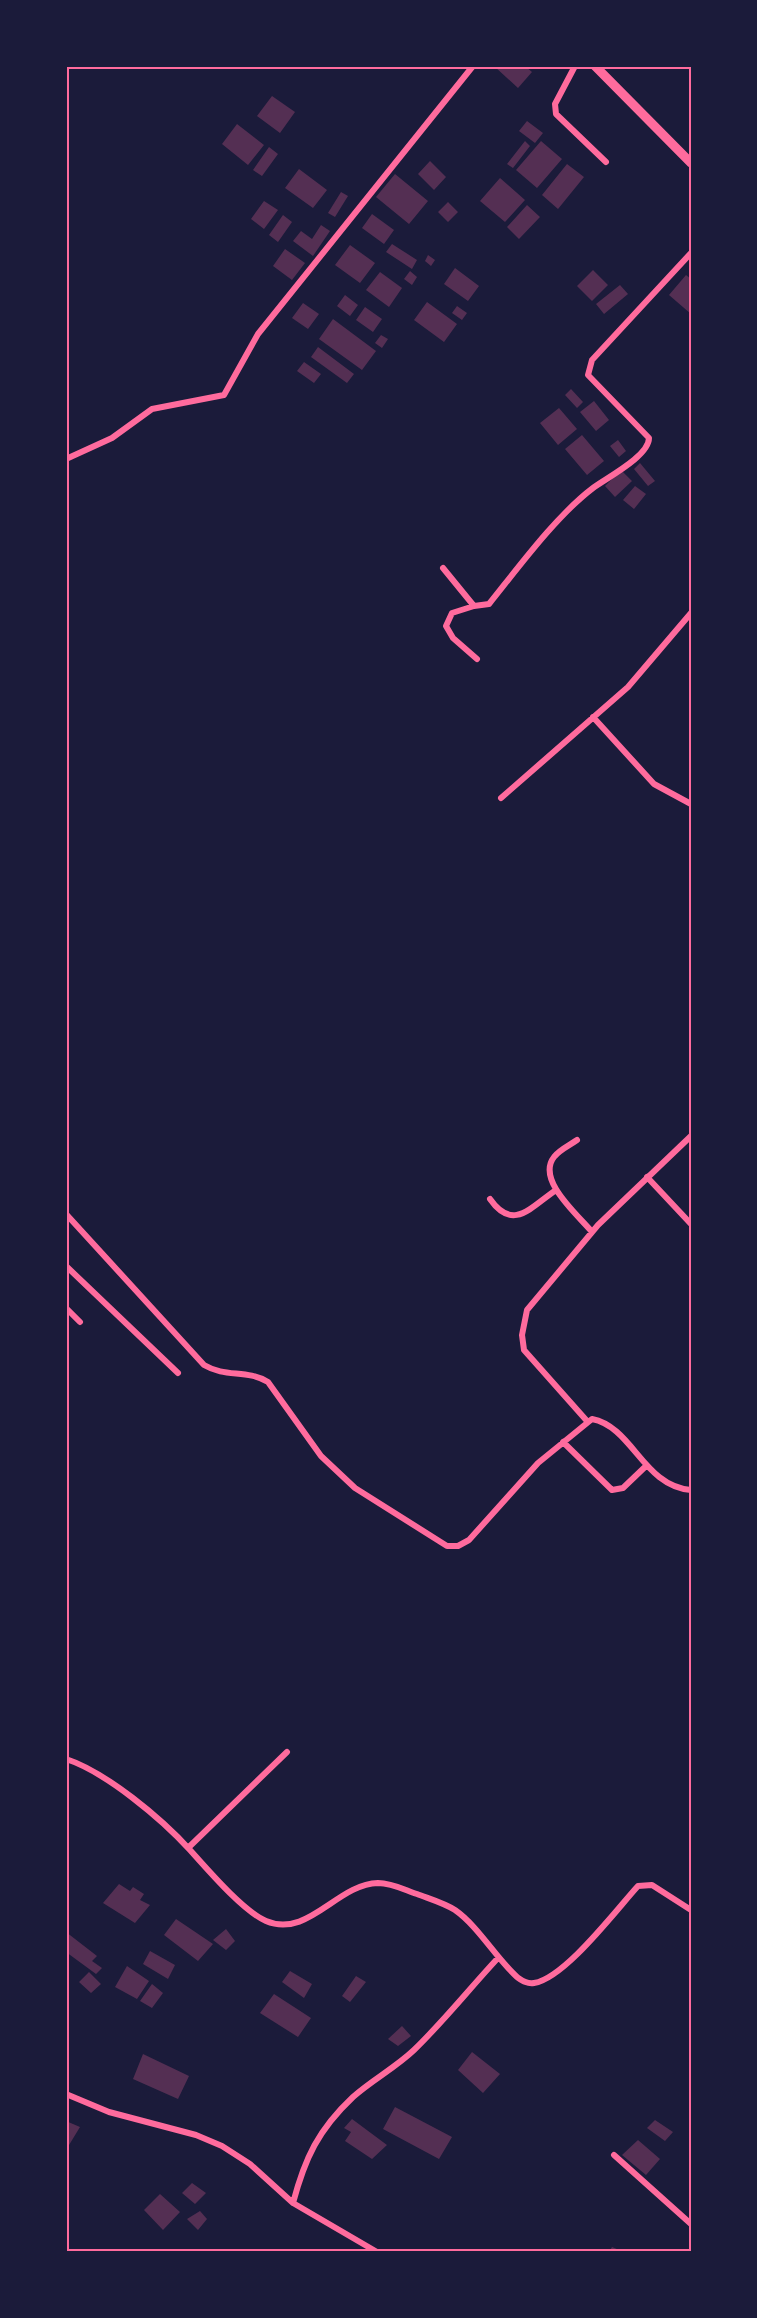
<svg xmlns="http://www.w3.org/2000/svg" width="757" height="2318" viewBox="0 0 757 2318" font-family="Poppins,sans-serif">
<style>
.building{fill:#542f53}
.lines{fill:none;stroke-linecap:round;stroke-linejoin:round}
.minor{stroke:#ff6b9d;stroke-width:6}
.tertiary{stroke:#ff6b9d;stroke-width:9}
.neatline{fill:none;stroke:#ff6b9d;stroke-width:2}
</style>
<rect width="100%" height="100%" fill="#1b1b3a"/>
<!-- building -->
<path class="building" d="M494,66h31l7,6 -14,16z
M272,96l23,16 -15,21 -23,-17z
M527,121l16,12 -8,10 -16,-12z
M237,124l27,21 -16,20 -26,-21z
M525,141l5,5 -17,22 -6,-4z
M541,141l21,18 -25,29 -21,-18z
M269,147l9,7 -16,22 -9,-6z
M430,161l16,16 -12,13 -16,-16z
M567,164l17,13 -26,32 -16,-14z
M299,169l28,21 -14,18 -28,-20z
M395,174l33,27 -19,23 -33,-27z
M500,178l25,22 -20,22 -25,-21z
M341,192l7,4 -13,21 -7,-4z
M264,201l14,9 -14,19 -13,-10z
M448,202l10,10 -10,10 -10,-10z
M527,205l13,12 -21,22 -12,-12z
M372,214l22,16 -10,14 -22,-16z
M283,215l9,7 -14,20 -9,-7z
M321,225l9,6 -17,25 -20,-15 8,-10 11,8z
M392,244l25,16 -5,9 -26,-17z
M350,245l25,18 -15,20 -25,-18z
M285,249l20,14 -13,17 -19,-14z
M428,255l7,5 -4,6 -6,-5z
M455,268l24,18 -11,15 -24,-17z
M593,270l15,15 -16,16 -15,-15z
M410,271l7,6 -5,8 -8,-6z
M380,272l22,16 -13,19 -23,-17z
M686,275l5,4v35l-22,-19z
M620,285l8,9 -24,20 -8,-10z
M345,295l13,10 -8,11 -13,-10z
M427,302l30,22 -13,18 -30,-22z
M303,303l16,11 -11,15 -16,-11z
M457,306l10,7 -5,7 -10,-7z
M365,307l17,12 -9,13 -17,-12z
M333,319l43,32 -14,19 -43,-31z
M381,335l7,4 -6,9 -7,-5z
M318,347l36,27 -7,9 -36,-26z
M304,362l17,12 -7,9 -17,-12z
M571,389l12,13 -6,6 -12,-13z
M594,401l15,19 -13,11 -16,-19z
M559,408l18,21 -19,16 -18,-22z
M582,435l22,26 -17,14 -22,-26z
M618,440l8,11 -7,6 -9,-11z
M640,463l15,18 -7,5 -14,-17z
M621,470l11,11 -17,16 -10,-11z
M635,486l11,8 -12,15 -11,-9z
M119,1884l11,7 3,-4 11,7 -4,6 10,5 -15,18 -32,-20z
M176,1919l37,25 -15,17 -34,-26z
M226,1929l9,12 -9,9 -13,-10z
M66,1932l31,24 -5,5 10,7 -6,6 -30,-22z
M150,1951l25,14 -7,14 -25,-15z
M127,1966l22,15 -12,18 -22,-12z
M290,1971l22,13 -8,14 -22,-16z
M89,1972l12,12 -10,9 -12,-11z
M356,1976l10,6 -16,20 -8,-6z
M152,1984l11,9 -11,15 -12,-7z
M274,1994l37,24 -13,19 -38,-24z
M402,2026l9,10 -13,10 -10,-7z
M472,2052l28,22 -17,19 -25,-23z
M143,2054l46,22 -11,23 -45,-20z
M395,2107l57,30 -13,22 -56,-30z
M352,2119l35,26 -15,14 -27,-18 6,-9 -7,-4z
M655,2120l18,12 -8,9 -18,-13z
M66,2121l14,6 -14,23z
M638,2140l22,19 -14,16 -24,-20z
M192,2183l14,10 -11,11 -13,-11z
M160,2194l20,18 -17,18 -19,-20z
M200,2211l7,8 -9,11 -11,-11z
M612,2247l12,5h-15z"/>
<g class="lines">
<!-- minor -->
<path class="minor" d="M575,66l-20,38 1,10 50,48
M66,459l46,-21 40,-29 72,-14 34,-61 215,-268
M443,568l31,38 15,-2c29,-36 67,-88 104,-116 15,-11 56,-32 56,-50l-61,-63 4,-15 99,-107
M474,606l-22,7 -6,13 7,12 24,21
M593,717l61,67 37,20
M501,798l127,-111 63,-74
M577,1140c-7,5 -18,10 -23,17 -18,23 24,58 38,75
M647,1177l44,47
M490,1199c23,33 41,8 66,-9
M66,1214l138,151c22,13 42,4 64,17l53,74 34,32 92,58h11l11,-6 69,-77 54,-44c41,8 51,67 99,71
M66,1266l112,107
M66,1308l14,14
M587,1421l-63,-71 -2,-15 5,-25 71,-85 93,-89
M563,1442l49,48 11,-2 23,-22
M66,1759c40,13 96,60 124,91 18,20 53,61 76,71 42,18 71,-37 112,-38 14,0 27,7 39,11 13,5 27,9 38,16 23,16 41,48 62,67 6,4 10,7 17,6 31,-5 82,-73 104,-97l14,-1 39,25
M188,1848l99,-96
M66,2094l43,18 87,23 26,11 28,18 43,39
M614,2155l77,69
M377,2252l-84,-49c12,-45 25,-73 60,-106 19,-17 42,-29 61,-47 30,-29 56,-62 84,-92"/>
<!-- tertiary -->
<path class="tertiary" d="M595,66l96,97"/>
</g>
<!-- border -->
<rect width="757" height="2318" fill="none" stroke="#1b1b3a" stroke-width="135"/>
<rect x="68" y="68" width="622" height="2182" class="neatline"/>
</svg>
